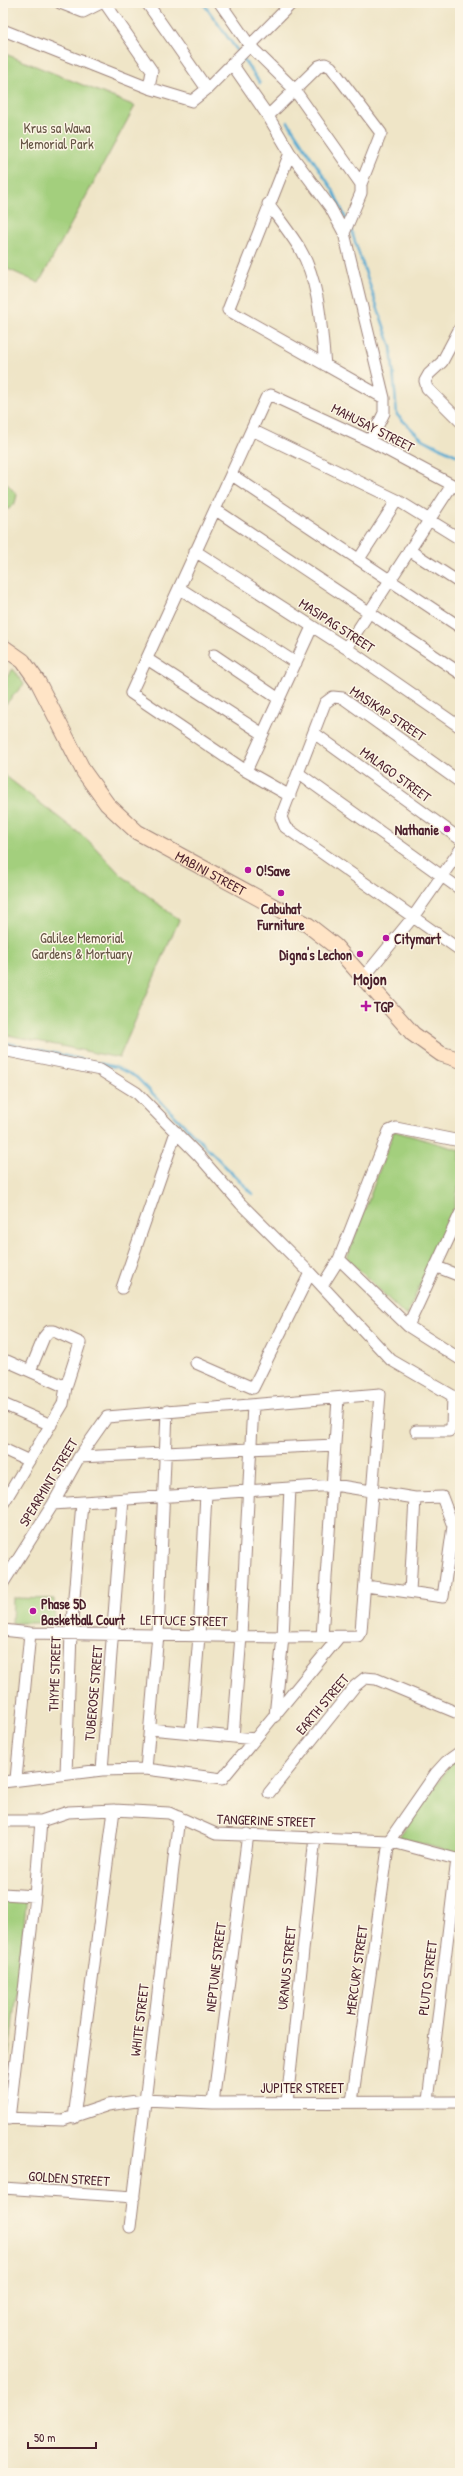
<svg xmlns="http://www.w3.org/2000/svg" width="463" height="2476" viewBox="0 0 463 2476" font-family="'Patrick Hand',sans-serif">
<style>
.green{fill:#a3cf7d;stroke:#767754}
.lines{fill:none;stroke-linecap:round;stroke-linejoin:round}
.stream{stroke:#56aad2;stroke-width:2.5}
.street-casing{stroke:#9c8279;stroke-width:13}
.secondary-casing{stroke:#9c8279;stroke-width:17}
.street{stroke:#fff;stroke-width:11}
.secondary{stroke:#ffe4c6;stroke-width:15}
.poi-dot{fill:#b5179e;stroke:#fcf5e5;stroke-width:1.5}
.labels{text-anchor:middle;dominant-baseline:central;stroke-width:3;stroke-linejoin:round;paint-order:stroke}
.park-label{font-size:14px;fill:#655444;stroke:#fcf5e5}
.street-label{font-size:14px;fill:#4a1f2b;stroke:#fcf5e5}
.poi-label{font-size:14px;font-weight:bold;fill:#4a1f2b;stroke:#fcf5e5;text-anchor:start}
.quarter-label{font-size:16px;font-weight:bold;fill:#4a1f2b;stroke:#fcf5e5}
</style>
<rect width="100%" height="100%" fill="#fcf5e5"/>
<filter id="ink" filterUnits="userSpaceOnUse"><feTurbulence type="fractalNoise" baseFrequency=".025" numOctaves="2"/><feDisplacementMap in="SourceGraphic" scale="8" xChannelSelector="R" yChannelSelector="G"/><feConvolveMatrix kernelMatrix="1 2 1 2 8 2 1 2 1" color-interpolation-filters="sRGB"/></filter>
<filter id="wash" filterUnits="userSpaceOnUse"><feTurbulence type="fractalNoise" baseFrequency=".012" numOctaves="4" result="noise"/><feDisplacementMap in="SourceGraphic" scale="16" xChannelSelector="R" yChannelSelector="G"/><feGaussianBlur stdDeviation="0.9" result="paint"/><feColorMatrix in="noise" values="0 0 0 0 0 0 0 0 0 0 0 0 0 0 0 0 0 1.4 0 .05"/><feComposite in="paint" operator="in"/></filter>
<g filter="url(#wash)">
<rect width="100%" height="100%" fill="#efe5c7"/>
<!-- green -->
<path class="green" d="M3,53l132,53 -96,177 -36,-16z
M3,479l14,16 -2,8 -6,6 -6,-1z
M13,669l11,15 -21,23v-25z
M3,774l86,67 31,33 59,46 -60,138 -116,-24z
M394,1131l66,19v29l-7,33 -47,104 -59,-58z
M13,1598l41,1 1,24h-43z
M460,1759v96l-61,-18 45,-64 8,-10z
M3,1898h24l-24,208z"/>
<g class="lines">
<!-- stream -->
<path class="stream" d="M203,3l36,50
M242,57l18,26
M288,122l45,68 13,29
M350,227l41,120 6,68 25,24 38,18
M3,1042l113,25 20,10 117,117"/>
</g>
</g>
<g filter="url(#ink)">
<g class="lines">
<!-- street casing -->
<g class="street-casing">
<path id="street" d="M60,3l23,9 18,-9
M105,3l47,68 -3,17
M147,3l60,86
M220,3l30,43 44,43 67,95v9l-17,40
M3,30l146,58 43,13 15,-12 85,-86
M232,64l36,52
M290,153l-62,157 156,88
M361,184l20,-51 -50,-66 -6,-3 -6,2 -51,50 22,37 40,54 14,26 40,165v15l-14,28
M268,204c11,15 23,30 32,45 20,34 21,79 25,116
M460,328l-18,34 -13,12 -4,7 2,7 33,33
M252,430l145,70 63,39
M232,475l228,152
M216,510l244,163
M409,550l51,33
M195,551l151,97 114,79
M359,559l38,-59
M179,588l117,75
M346,648l106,-163
M214,655l65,44
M147,659l116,75
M314,733l146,106
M246,771l66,-144
M298,773l-17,44 4,10 175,123
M460,782l-117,-84 -10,-1 -8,6 -27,70 162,116
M290,796l-44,-25 -115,-78 135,-295 5,-3 99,46 90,48
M364,977l49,-60 47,-67
M3,1050l97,20 37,23 62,63 42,48 69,69 81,87 69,40
M460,1141l-64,-13 -7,3 -50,128 69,67 52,33
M437,1267l23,9
M322,1286l17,-27
M122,1288l54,-156
M408,1326l52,-112
M7,1361l59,26
M196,1363l57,25 57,-115
M3,1404l48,21
M416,1431h33l3,-5 1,-30
M3,1449l26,12
M79,1457l256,-12
M3,1504l60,-100 3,-17 14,-44 -26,-12h-5l-5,6 -14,34
M53,1504l281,-19 81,13 27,-1 11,29 -10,71 -77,-11
M3,1583l50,-79 26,-47 28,-40 273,-23 -19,237 -3,5 -75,1 -253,-4 -27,-3
M410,1592l5,-94
M322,1637l16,-238
M275,1716l8,-79 7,-149
M150,1729l105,10
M191,1733l8,-97 7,-143
M233,1737l8,-101 12,-231
M146,1769l12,-135 9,-223
M102,1770l21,-271
M66,1774l5,-141 11,-130
M16,1779l14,-146
M3,1782l99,-12 44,-1 76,10 117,-142
M269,1793l86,-107 10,-8 11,1 84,35
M3,1821h38l27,-9 46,-2 55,3 47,21 173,7 71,19
M3,1894l32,2
M428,2101l29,-242
M287,2102l28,-265
M352,2102l37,-261 47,-68 10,-11 14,-10
M213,2103l35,-269
M3,2118l60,2 45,-15 36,-5 69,3 247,-1
M74,2118l40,-308
M9,2119l26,-223 6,-75
M3,2188l131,9
M130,2227l49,-410"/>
</g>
<!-- secondary casing -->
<g class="secondary-casing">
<g id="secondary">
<path id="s1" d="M3,647l20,14 15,21 46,90 23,32 30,28 171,93 27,21 78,88 28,20 19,6"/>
</g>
</g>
<!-- street -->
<use href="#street" class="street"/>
<!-- secondary -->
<use href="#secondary" class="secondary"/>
</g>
</g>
<!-- markers -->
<g class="poi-dot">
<circle cx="447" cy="829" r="4"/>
<circle cx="248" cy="870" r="4"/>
<circle cx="281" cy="893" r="4"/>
<circle cx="386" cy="938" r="4"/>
<circle cx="360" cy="954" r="4"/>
<path d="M364 1000h4v4h4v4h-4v4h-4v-4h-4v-4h4z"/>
<circle cx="33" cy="1611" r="4"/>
</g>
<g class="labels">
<!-- park labels -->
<g class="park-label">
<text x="57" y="127">Krus sa Wawa<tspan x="57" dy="16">Memorial Park</tspan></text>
<text x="82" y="937">Galilee Memorial<tspan x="82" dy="16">Gardens &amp; Mortuary</tspan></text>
</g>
<!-- street labels -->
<g class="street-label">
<text transform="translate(373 427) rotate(27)">MAHUSAY STREET</text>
<text transform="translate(337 625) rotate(33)">MASIPAG STREET</text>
<text transform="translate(388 713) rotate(34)">MASIKAP STREET</text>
<text transform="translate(396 774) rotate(36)">MALAGO STREET</text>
<text stroke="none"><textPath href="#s1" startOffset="316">MABINI STREET</textPath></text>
<text transform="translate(48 1482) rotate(-59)">SPEARMINT STREET</text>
<text transform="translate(184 1620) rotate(1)">LETTUCE STREET</text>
<text transform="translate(54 1674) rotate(-88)">THYME STREET</text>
<text transform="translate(93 1693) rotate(-85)">TUBEROSE STREET</text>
<text transform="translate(322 1704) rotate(-50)">EARTH STREET</text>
<text transform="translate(266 1820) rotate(2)">TANGERINE STREET</text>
<text transform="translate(215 1967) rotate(-83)">NEPTUNE STREET</text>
<text transform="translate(286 1968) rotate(-84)">URANUS STREET</text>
<text transform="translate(356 1970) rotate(-82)">MERCURY STREET</text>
<text transform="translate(427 1978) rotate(-83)">PLUTO STREET</text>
<text transform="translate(139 2020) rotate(-83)">WHITE STREET</text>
<text x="302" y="2087">JUPITER STREET</text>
<text transform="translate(69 2178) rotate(4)">GOLDEN STREET</text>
</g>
<!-- poi labels -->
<g class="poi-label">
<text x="439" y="829" text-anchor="end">Nathanie</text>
<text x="256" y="870">O!Save</text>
<text x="281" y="908" text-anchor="middle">Cabuhat<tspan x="281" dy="16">Furniture</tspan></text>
<text x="394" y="938">Citymart</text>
<text x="352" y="954" text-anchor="end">Digna's Lechon</text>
<text x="374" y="1006">TGP</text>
<text x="41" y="1603">Phase 5D<tspan x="41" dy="16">Basketball Court</tspan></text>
</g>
<!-- quarter labels -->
<g class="quarter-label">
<text x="370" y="979">Mojon</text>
</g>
</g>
<!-- margin -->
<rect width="463" height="2476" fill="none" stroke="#fcf5e5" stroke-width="16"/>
<!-- scale -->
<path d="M28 2442v6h68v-6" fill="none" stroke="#4a1f2b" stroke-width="2"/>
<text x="34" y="2442" font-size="12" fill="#4a1f2b" stroke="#fcf5e5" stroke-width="3" paint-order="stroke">50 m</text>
</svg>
